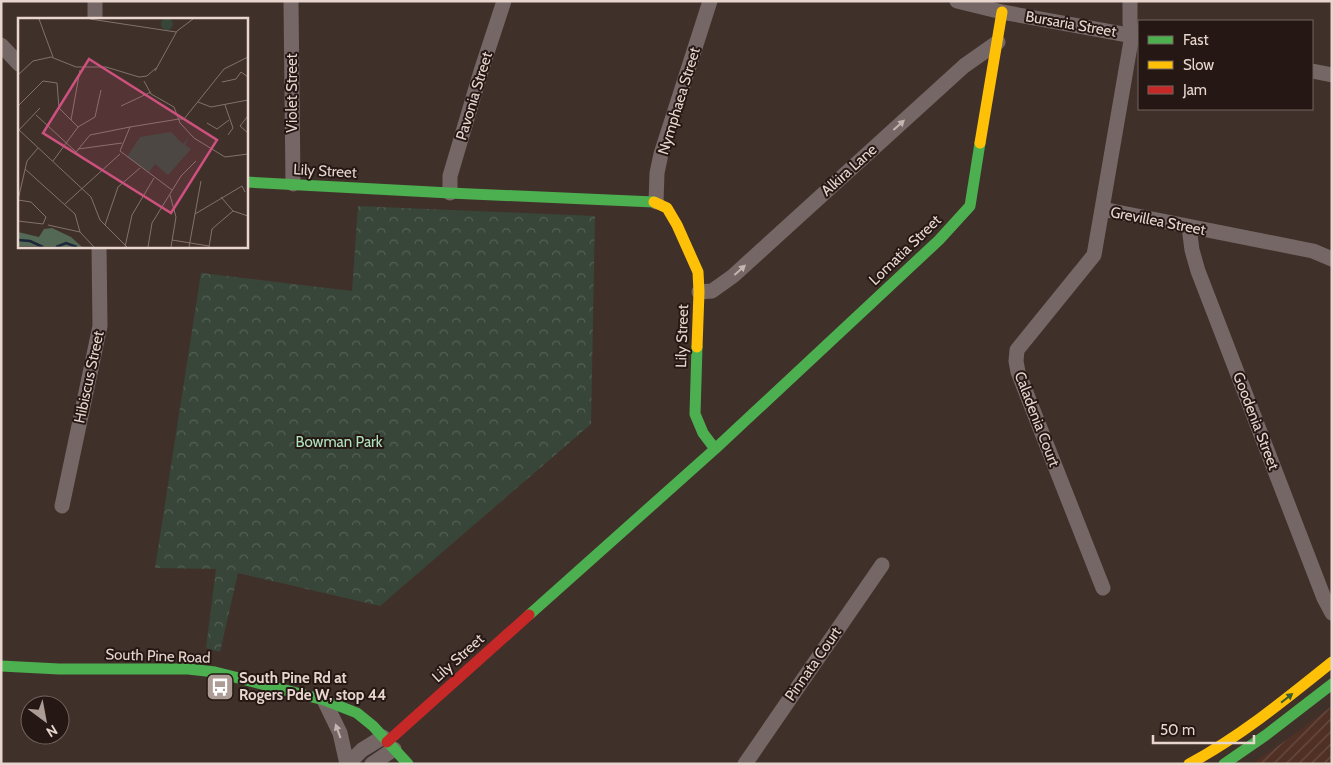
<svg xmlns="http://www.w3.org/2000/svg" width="1333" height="765" viewBox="0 0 1333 765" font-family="Cabin,sans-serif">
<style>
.industrial{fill:url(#industrial-furrows)}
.park{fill:url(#park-crowns)}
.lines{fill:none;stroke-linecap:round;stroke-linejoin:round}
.street{stroke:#756766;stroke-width:15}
.fast{stroke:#4caf50;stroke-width:11}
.slow{stroke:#ffc107;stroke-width:11}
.jam{stroke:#c62828;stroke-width:11}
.oneway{fill:#c5b4af}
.oneway2{fill:#375c2f}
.labels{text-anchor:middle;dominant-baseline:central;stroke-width:4;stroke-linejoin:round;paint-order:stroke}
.street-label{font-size:15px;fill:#e7d5ce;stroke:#251814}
.park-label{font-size:15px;fill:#aee3bd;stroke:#251814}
.poi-label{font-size:15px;font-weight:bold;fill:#e7d5ce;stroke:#251814;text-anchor:start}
.inset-river{fill:none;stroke:#1d2539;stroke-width:2.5}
.inset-road{fill:none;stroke:#83726c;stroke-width:1}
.view{fill:#cd517e;fill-opacity:0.15;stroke:#cd517e;stroke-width:2.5}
.inset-edge{fill:none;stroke:#e7d5ce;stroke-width:2.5}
</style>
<defs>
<pattern id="industrial-furrows" width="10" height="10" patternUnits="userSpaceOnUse" patternTransform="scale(1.25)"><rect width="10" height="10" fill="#503024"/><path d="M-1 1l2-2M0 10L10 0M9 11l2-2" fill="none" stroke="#694d43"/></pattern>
<pattern id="park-crowns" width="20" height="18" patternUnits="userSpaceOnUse" patternTransform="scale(1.25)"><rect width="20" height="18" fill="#374639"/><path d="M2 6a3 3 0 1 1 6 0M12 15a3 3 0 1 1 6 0" fill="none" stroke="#546054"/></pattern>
</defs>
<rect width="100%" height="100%" fill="#40302a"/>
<!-- industrial -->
<path class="industrial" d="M1332,706v58h-80l40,-28z"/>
<!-- park -->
<path class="park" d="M358,206l237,10 -4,208 -211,182 -142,-33 -18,79 -14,-4 10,-79 -61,-1 46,-295 151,18z"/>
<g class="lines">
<!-- street -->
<path class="street" d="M95,1v18
M291,1l2,183
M957,1l45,11 137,25
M1130,1v22l2,12 -30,174 211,42 19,8
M1,45l18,19
M1312,71l20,4
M450,193v-17l32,-108 22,-67
M656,202l1,-29 4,-19 49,-153
M1102,209l-8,46 -77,95 -1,11 2,11 85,216
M1189,227l3,23 6,21 126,327 8,15
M699,292l13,-1 21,-15 231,-210 34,-24
M62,506l38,-180 -1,-80
M324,700l16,33 7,31
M348,764l14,-14 21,-13
M372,764l22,-15
M745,764l137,-199"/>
<!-- fast -->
<path class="fast" d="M246,182l204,11 204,9
M715,449l224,-209 31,-34 10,-63
M529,615l186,-166 -12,-16 -8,-19 2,-67
M1,666l58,3h129l27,3 109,28 33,13 16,13 35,38
M1224,764l42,-29 66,-51"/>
<!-- slow -->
<path class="slow" d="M980,143l22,-131
M654,202l13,6 10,17 21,47 1,20 -2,55
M1189,764c52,-28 97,-65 143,-102"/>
<!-- jam -->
<path class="jam" d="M387,742l142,-127"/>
</g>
<!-- one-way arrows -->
<defs><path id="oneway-solid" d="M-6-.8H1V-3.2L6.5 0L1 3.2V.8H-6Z" transform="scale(1.25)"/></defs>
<g class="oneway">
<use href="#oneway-solid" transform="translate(899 125) rotate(-42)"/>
<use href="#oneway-solid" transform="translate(740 270) rotate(-42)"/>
<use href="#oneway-solid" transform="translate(338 731) rotate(-110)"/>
</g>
<use class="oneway2" href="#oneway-solid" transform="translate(1287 698) rotate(-38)"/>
<!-- icons -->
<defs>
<g id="bus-square" transform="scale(1.4375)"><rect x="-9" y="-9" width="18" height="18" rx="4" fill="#ad9b95" stroke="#251814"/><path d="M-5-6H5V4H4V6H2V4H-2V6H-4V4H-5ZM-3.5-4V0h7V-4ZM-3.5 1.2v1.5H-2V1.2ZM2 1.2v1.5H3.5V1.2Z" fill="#fff"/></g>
</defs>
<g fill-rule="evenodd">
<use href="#bus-square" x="220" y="687"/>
</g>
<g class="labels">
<!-- street labels -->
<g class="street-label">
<text transform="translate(1071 24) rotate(10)">Bursaria Street</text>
<text transform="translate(292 93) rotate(-90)">Violet Street</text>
<text transform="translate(474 96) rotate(-73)">Pavonia Street</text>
<text transform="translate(679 101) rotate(-73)">Nymphaea Street</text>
<text transform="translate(849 170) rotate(-42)">Alkira Lane</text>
<text transform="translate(325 171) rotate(3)">Lily Street</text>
<text transform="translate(1158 221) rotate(11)">Grevillea Street</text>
<text transform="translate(905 250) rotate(-44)">Lomatia Street</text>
<text transform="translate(682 336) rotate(-88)">Lily Street</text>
<text transform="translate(89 377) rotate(-78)">Hibiscus Street</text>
<text transform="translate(1037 419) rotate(69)">Caladenia Court</text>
<text transform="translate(1256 421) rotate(69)">Goodenia Street</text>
<text transform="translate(158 656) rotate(2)">South Pine Road</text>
<text transform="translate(458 658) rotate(-42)">Lily Street</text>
<text transform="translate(813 664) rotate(-55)">Pinnata Court</text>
</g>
<!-- park labels -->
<g class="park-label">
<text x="339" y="442">Bowman Park</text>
</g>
<!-- poi labels -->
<g class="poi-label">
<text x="239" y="678">South Pine Rd at<tspan x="239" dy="17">Rogers Pde W, stop 44</tspan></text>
</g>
</g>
<!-- overview -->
<g transform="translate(18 18)">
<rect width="230" height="230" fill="#40302a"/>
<path d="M34,210l19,9 11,10 -64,-1v-14l21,5 5,-8z" fill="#536956"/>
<path d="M143 6a6 6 0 1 1 12 0a6 6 0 1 1-12 0ZM153,114l12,12 6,-7 -4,8 6,4 -23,26 -13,-11 -6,8 -22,-15 13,-20z" fill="#374639"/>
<path class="inset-river" d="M0,222l12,1 13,6M38,229l10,-4 11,4"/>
<path class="inset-road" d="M21,1l14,38M72,1l86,13M137,53l22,-40 16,-12M0,57l15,-14 18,-4 25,10h30l33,10 8,-1 9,-8M126,63l7,13 23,13 6,16 14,15 31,19 23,-3M204,64l14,-3 5,-7 7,5M180,84l13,5 37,-7M207,87l8,23 -5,7M0,88l25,-25 14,2 2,25 19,19 -25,34M103,88l30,-14M18,97l50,46M230,98l-8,10 8,7M161,101h5l40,-50 24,-12M53,102l9,-50M189,105l10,6 12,-9M60,109l17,-10 6,-27M0,111l73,68 9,23 27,27M1,112l21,-22M60,131l44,-6M58,134l14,-17 40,-8M7,151l50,45 5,18M154,172l-52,-39 10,-24 49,-8M152,177l6,22 -5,30M203,179l12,14 15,5M0,182l13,2 15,15 -3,7 -25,-3M0,182l9,-39 11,-13M47,186l55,-50M177,196l47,-28 3,6M30,207l32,7 14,15M87,207l13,-38 22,-19M154,222l37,6M107,229l7,-32 22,-37M130,229l4,-24 29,-47 15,-15M171,229l12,-66M191,229l3,-18 21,-18"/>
<path class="view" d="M71,41l128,81 -46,73 -128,-80z"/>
<rect width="230" height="230" class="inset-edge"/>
</g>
<!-- border -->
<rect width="1333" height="765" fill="none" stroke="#e7d5ce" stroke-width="5"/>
<!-- legend -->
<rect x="1138" y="20" width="175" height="90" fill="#251814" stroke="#73645e"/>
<rect x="1148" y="36" width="25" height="8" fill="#4caf50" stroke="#73645e"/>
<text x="1183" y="45" font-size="15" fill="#e7d5ce">Fast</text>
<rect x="1148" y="61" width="25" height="8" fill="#ffc107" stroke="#73645e"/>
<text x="1183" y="70" font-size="15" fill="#e7d5ce">Slow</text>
<rect x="1148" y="86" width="25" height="8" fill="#c62828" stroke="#73645e"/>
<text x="1183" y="95" font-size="15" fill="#e7d5ce">Jam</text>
<!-- north arrow -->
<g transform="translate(45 720) rotate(148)"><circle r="24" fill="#251814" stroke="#73645e"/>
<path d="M0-4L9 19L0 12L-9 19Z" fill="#ad9b95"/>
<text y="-8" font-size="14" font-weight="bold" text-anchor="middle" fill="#e7d5ce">N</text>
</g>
<!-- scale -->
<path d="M1153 735v8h101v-8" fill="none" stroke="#e7d5ce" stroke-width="2.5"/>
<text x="1160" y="735" font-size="15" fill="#e7d5ce" stroke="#251814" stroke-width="4" paint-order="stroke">50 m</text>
</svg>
